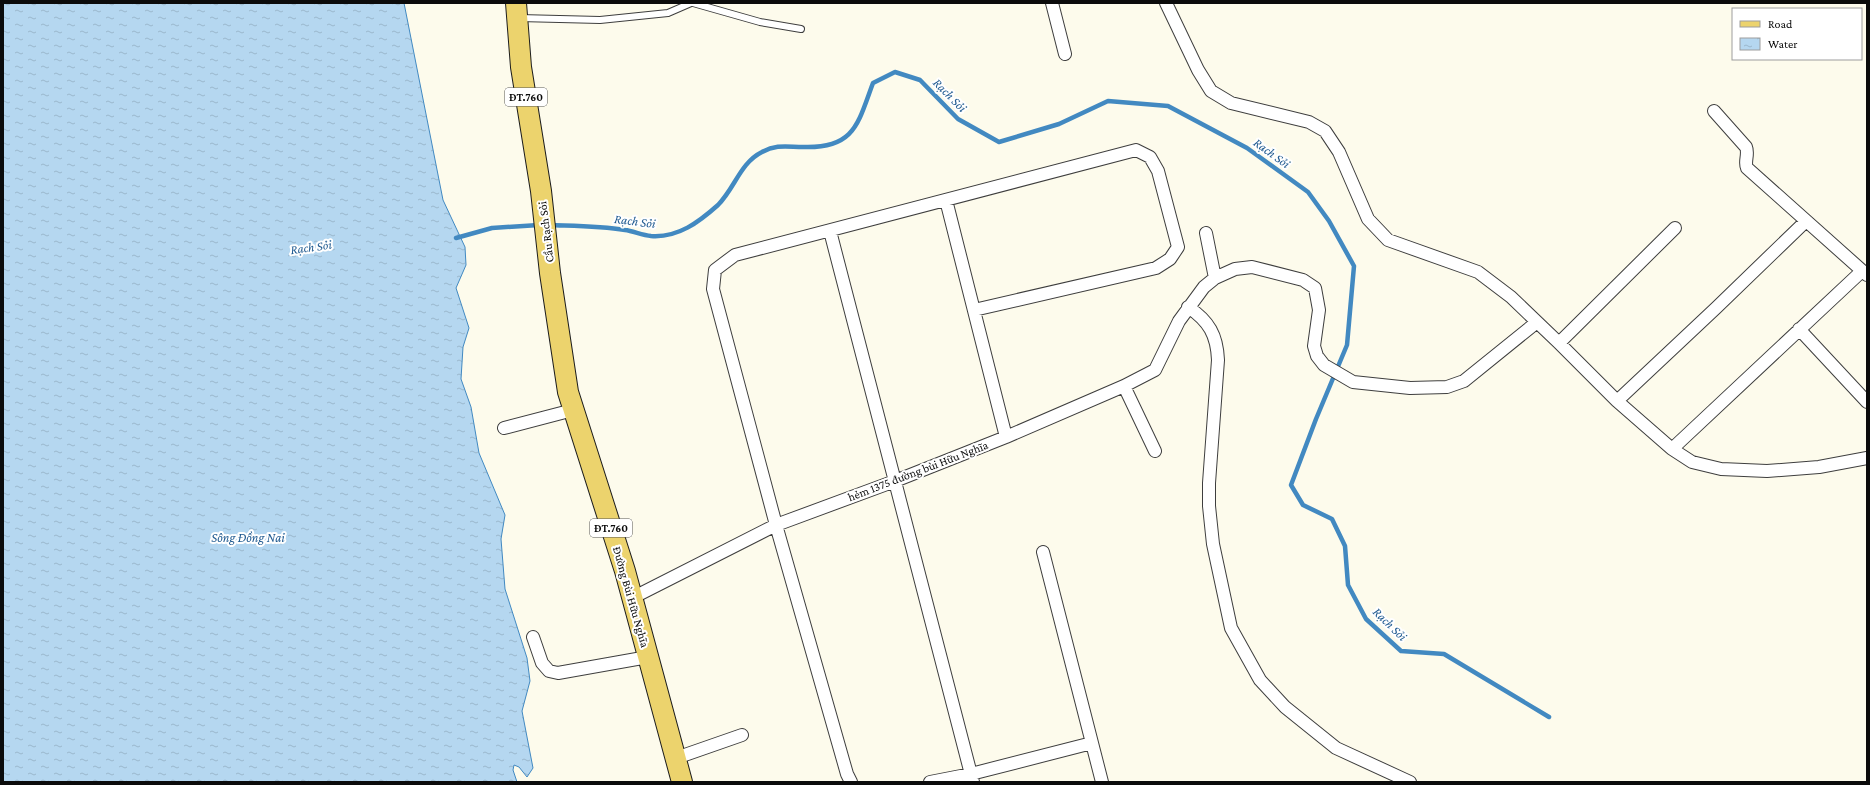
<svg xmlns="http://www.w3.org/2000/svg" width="1870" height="785" viewBox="0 0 1870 785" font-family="'Crimson Pro',serif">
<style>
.water{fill:url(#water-ripples);stroke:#4289c1}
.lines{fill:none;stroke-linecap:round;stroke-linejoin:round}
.stream{stroke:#4289c1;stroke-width:4.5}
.lane-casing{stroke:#3e3e3e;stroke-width:8}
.street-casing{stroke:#3e3e3e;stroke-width:14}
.primary-casing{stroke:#1c1c1c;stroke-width:22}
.lane{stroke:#fff;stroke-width:6}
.street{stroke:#fff;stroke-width:12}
.primary{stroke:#ecd36d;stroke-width:20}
.labels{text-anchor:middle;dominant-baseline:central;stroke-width:4;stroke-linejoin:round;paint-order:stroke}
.shield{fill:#fff;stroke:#545454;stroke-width:1}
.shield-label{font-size:11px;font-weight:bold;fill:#0b0b0b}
.street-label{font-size:12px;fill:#0b0b0b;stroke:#fff}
.water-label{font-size:13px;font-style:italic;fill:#215b91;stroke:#fff}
</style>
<defs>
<pattern id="water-ripples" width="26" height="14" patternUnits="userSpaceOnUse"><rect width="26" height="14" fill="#b5d7f0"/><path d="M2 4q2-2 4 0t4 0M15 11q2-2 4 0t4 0" fill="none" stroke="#9ab7cc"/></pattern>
</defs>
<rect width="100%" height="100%" fill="#fdfbec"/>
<!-- water -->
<path class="water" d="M3,3h401l39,197 22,47 1,18 -10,23 13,40 -6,19 -2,32 10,28 8,46 26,62 -4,24 4,50 22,69 3,23 -8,30 11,57 -6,9 -8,-10 -5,-2 -1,5 4,12h-514z"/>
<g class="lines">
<!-- stream -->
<path class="stream" d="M549,225c25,1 51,1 76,5 8,1 17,5 26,6 27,2 48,-14 67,-31 17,-17 22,-42 44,-53 14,-8 26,-5 41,-5 52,2 55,-24 70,-64l22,-11 25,8 38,39 41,23 60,-18 49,-23 60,5 79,42 61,44 21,29 25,45 -7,79 -31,74 -25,66 12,20 29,14 13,27 3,39 18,34 35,32 43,3 105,63
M456,238l36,-10 47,-3"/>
<!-- lane casing -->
<g class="lane-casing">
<path id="lane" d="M693,3l67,19 41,7
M519,18l81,2 68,-7 23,-10"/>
</g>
<!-- street casing -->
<g class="street-casing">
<path id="street" d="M1052,3l13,51
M1166,3l32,67 13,21 20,12 78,19 16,9 14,21 29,67 20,21 90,32 33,25 48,46 58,58 55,48 20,13 29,7 46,2 52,-4 48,-9
M1714,111l32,36c3,7 -2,15 1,21l120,107
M946,200l60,237
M830,231l143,551
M1206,233l9,45
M1188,307c21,14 29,28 30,53l-9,123v23l4,38 18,84 29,52 25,27 51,41 74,34
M1799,329l68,73
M1559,343l116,-115
M1124,386l31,65
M1617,401l99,-93 90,-87
M504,428l69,-18
M1672,449l190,-178
M1043,552l59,230
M632,598l144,-73 119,-44 111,-44 118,-51 31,-16 24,-49 25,-34 11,-9 20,-9 17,-2 51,13 12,8 4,22 -5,36 3,10 7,9 29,17 57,6 37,-1 17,-6 73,-59
M533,637l9,26 7,8 9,2 90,-16
M676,758l66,-23
M851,782l-4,-8 -71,-249 -63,-236 2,-19 20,-15 401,-105 14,7 8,14 20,76 -8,12 -14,9 -182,42
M930,782l41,-8 121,-31"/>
</g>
<!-- primary casing -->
<g class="primary-casing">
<path id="primary" d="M516,3l5,64 20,124 9,82 18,119 57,179 57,211"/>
</g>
<!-- lane -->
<use href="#lane" class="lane"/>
<!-- street -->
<use href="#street" class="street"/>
<!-- primary -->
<use href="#primary" class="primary"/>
</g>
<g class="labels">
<!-- shield labels -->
<g class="shield">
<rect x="505" y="88" width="42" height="18" rx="3"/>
<rect x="590" y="519" width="42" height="18" rx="3"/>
</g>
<g class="shield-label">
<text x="526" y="97">ĐT.760</text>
<text x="611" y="528">ĐT.760</text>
</g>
<!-- street labels -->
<g class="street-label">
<text transform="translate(546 232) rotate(-97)">Cầu Rạch Sỏi</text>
<text transform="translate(918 471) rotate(-21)">hẻm 1375 đường bùi Hữu Nghĩa</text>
<text transform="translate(631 597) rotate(74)">Đường Bùi Hữu Nghĩa</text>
</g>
<!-- water labels -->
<g class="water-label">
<text transform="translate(950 95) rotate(45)">Rạch Sỏi</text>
<text transform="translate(1272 153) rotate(36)">Rạch Sỏi</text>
<text transform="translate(635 221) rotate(7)">Rạch Sỏi</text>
<text transform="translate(311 247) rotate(-8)">Rạch Sỏi</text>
<text x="248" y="537">Sông Đồng Nai</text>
<text transform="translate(1390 624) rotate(44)">Rạch Sỏi</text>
</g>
</g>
<!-- border -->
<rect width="1870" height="785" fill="none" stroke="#0b0b0b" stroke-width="8"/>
<!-- legend -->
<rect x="1732" y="8" width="130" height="52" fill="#ffffff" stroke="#9d9d9d"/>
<rect x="1740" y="21" width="20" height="6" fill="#ecd36d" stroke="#9d9d9d"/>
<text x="1768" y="28" font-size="12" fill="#0b0b0b">Road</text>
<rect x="1740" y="38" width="20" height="12" fill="url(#water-ripples)" stroke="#9d9d9d"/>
<text x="1768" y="48" font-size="12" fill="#0b0b0b">Water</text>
</svg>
